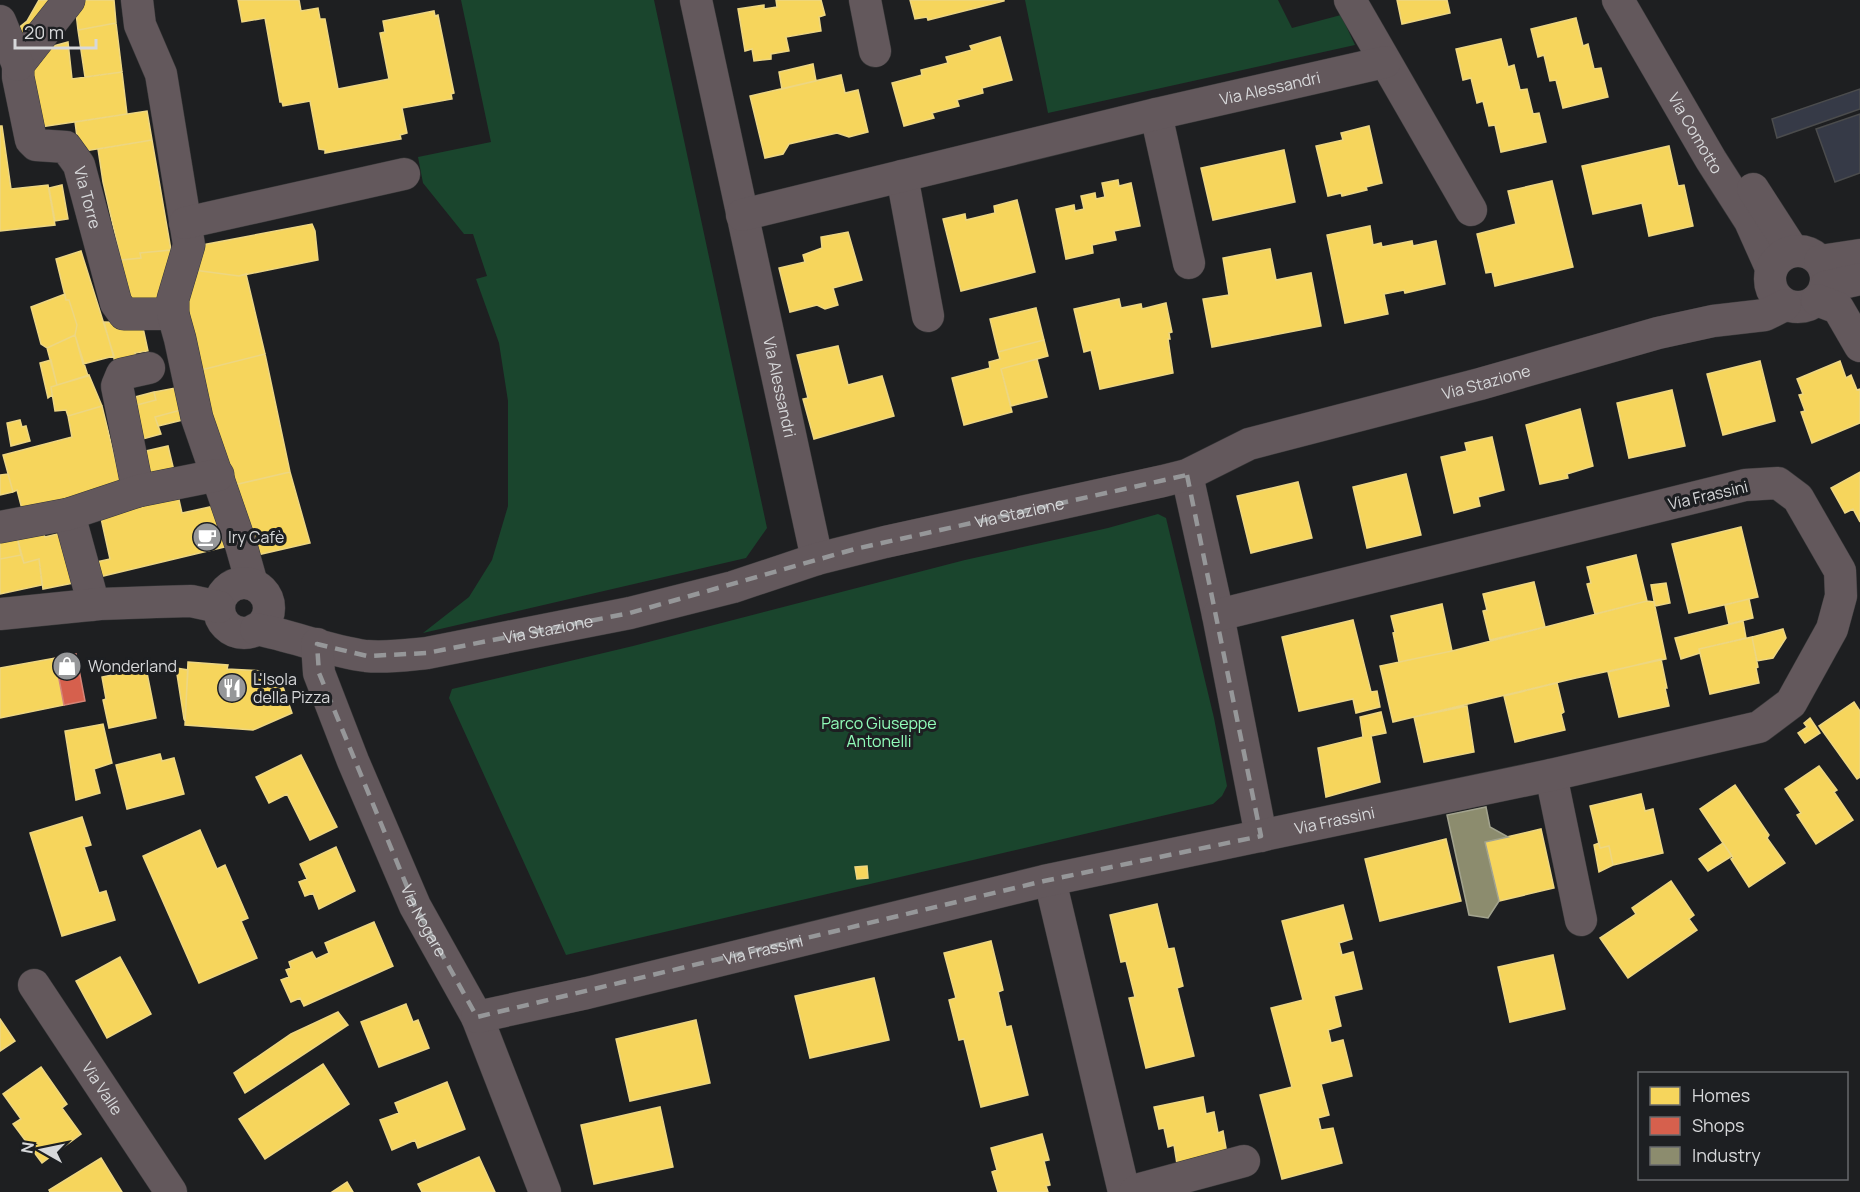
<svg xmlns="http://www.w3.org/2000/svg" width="1860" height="1192" viewBox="0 0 1860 1192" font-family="Manrope,sans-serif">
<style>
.green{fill:#1a452d}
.homes{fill:#f6d55c;stroke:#edd682;stroke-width:1.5}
.shops{fill:#d6604d;stroke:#d68477;stroke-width:1.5}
.industry{fill:#8c8c6e;stroke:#a2a38e;stroke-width:1.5}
.building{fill:#363a47;stroke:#4b4c4d;stroke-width:1.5}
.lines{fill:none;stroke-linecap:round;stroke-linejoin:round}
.minor-casing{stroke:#39393a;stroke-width:33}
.minor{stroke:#63585c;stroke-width:32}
.marked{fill:none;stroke:#969799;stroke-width:4.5;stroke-dasharray:12 8;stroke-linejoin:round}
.labels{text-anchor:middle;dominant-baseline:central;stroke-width:6;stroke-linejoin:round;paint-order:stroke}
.street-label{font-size:16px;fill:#d7d8da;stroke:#1d1f22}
.poi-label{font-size:16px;fill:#d7d8da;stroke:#1d1f22;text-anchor:start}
.park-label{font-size:16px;fill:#91fcb9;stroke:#1d1f22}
</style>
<rect width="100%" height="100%" fill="#1e1f21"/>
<!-- green -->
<path class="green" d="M461,0h193l113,528 -21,30 -323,75 46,-36 23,-37 16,-54v-105l-9,-58 -23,-64 11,-3 -14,-42h-9l-41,-51 -5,-26 73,-15z
M1025,0h253l14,28 49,-13 14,30 -307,68z
M1158,514l8,4 48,200 13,68 -5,10 -9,8 -647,151 -117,-257 3,-9 181,-43 332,-86 143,-32z"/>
<!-- homes -->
<path class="homes" d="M39,0h22l-44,53 -6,-19 16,-13z
M78,0h36l2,23 -38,7 -3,-26z
M238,0h61l2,11 17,-3 2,11h5l13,70 51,-10 -9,-46 5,-1 -2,-11 51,-10 1,5 3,-1 16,78 -3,1 1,5 -50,9 5,25 -7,2 1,4 -76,14v-3l-6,-1 -9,-48 -27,5 -1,-4h-2l-15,-84 -23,4z
M776,0h45l4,15 -6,2 2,14 -35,6 3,14 -18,3v5l-17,2 -2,-12 -7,2 -7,-42 26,-4v4l13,-2z
M910,0h94v1l-76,19 -1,-3 -12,2z
M1397,0h50l3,13 -48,11z
M1576,18l7,28 5,-2 6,25 7,-1 7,29 -45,11 -7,-28 -6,1 -6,-26 -6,2 -7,-28z
M116,23l6,49 -37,5 -7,-47z
M1000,37l12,43 -30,8 1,5 -26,7 2,6 -27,7 2,5 -30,8 -12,-43 30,-8 -1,-5 27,-7 -2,-6 26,-7 -2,-4z
M1501,39l7,28 6,-2 6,25 7,-1 6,25 6,-1 7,29 -45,10 -6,-27 -6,1 -6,-25 -6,2 -6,-25 -8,2 -7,-31z
M68,42l4,37 50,-7 5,42 -86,13 -9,-63 11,-5 -1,-10z
M813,64l3,17 -34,8 -3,-17z
M841,75l4,18 13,-3 10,42 -19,5 -12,-4 -48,11 -6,10 -18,4 -15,-62z
M147,111l5,29 -73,12 -4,-30z
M0,126h2l9,63 37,-4 7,40 -55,6z
M1369,126l13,57 -16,4 1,3 -25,6 -1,-3 -13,3 -12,-50 27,-6 -2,-7z
M152,140l19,110 -31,3 1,5 -20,2 -18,-78 -5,-33z
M1669,146l9,40 6,-1 9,41 -44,10 -7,-33 -49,11 -11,-48z
M1284,150l11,52 -82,18 -12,-52z
M1118,180l1,6 12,-3 9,43 -26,5 2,9 -24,5 1,8 -27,6 -10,-50 18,-4 1,6 9,-2 -3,-13 14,-3 1,6 9,-2 -3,-14z
M1552,181l21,86 -78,19 -3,-14 -6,1 -9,-39 39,-10 -8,-33z
M62,185l6,34 -13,2 -6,-33z
M1017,200l18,72 -74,19 -18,-72 22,-5 1,6 29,-7 -1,-7z
M312,224l3,7 3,29 -79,16 -45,-6 3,-24z
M1370,226l3,19 8,-2 1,4 30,-6 1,5 23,-5 9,43 -40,9 -1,-3 -20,4 4,20 -43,9 -18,-88z
M848,232l14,48 -29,8 5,17 -13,4 -8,-4 -27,7 -11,-44 26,-6 -2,-7 19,-7 -1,-11z
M1270,249l6,31 35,-7 10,53 -109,21 -9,-48 26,-4 -6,-37z
M171,250v52l-42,8 -8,-50 20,-2 -1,-5z
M81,251l33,105 -31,8 -8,-29 2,-10 -8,-25h-3l-10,-41z
M194,270l45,6 7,-2 19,80 -64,16 -14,-64z
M65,294l1,6h3l8,25 -2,10 -28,13 -6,-4 -10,-37z
M1119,299l2,9 20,-4 1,5 24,-6 6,29 -3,1 1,6h-2l5,34 -73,16 -9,-39 -7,2 -10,-43z
M1036,308l8,32 -46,12 -8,-33z
M104,322l38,1 6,28 -13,2 1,2 -21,7z
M75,335l13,41 -31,9 -10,-37z
M1044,340l4,16 -47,13 11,43 -48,13 -12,-47 38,-10 -1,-6 11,-3 -2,-7z
M838,346l10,39 34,-9 12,40 -80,23 -11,-40 5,-1 -11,-43z
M265,354l25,118 -56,13 -26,-81 -7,-34z
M1037,359l10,38 -36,9 -10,-37z
M51,360l6,25 -6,2 1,8 -4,3 -8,-35z
M1760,361l15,60 -52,14 -16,-61z
M1840,361l6,17 5,-3 6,15 3,-1v34l-48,20 -11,-31 4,-1 -6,-16 4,-1 -6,-15z
M89,375l13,31 -34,10 -2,-6 -11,1 -4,-24z
M175,388l6,22 -26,7 6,17 -26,7 -6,-34 27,-7 -2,-8z
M1672,390l13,56 -56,12 -12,-55z
M154,392l2,8 -23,6 -2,-8z
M102,406l21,86 -100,21 -6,-23 -4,2 -10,-37 69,-18 -4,-21z
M1580,409l13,57 -26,8 1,4 -28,6 -14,-59z
M181,410l2,10 -25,6 -3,-9z
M20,420l2,7 4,-1 4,15 -19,5 -4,-23z
M1492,437l12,53 -26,7 2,9 -26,7 -13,-56 26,-6 -2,-8z
M168,446l7,29 -26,7 -8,-30z
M290,472l20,71 -53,12 -23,-70z
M1860,472v50l-7,-13 -8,4 -14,-25z
M8,474l5,18 -13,3v-20z
M1406,474l15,61 -54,13 -14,-61z
M1298,482l14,56 -61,15 -14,-57z
M177,491l5,22 37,-8 10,41 -130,31 -3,-15 14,-3 -11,-50z
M1741,527l17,70 -69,16 -17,-69z
M43,532l2,5 17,-4 12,50 -31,6 -4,-30 -15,4 -7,-26z
M17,537l4,18 -21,4v-18z
M21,555l3,8 15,-4 3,26 -42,9v-35z
M1636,555l11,46 -52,13 -8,-30 4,-1 -4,-16z
M1534,582l11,45 -55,13 -7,-29 4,-1 -4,-16z
M1666,583l4,20 -15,3 -4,-21z
M1749,599l4,19 -24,6 -4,-19z
M1647,601l7,1 12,57 -90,19 -183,44 -13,-56 72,-15z
M1442,604l10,47 -53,11 -6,-29 2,-1 -4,-16z
M1353,620l18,72 6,-1 3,16 -24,6 -3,-14 -54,12 -17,-74z
M1743,621l3,17 -47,11 1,4 -19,6 -6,-21z
M1783,629l3,9 -13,20 -16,3 -5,-24z
M1752,637l6,30 -2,1 3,15 -49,11 -11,-45z
M55,658l9,47 -64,13v-50z
M1661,659l6,29h-2l4,18 -50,11 -11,-45z
M188,662l40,3 -1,4 36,2 -1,5 18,2 12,35 -39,17 -68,-5z
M146,668l10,50 -47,10 -6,-28 3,-1 -4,-22z
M176,668l12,2 -3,51 -1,-2z
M1557,683l7,29 -3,2 4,16 -50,12 -11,-46z
M1854,702l6,9v66l-3,2 -38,-53z
M1467,706l7,46 -50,10 -10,-45z
M1381,712l5,21 -15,3 9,46 -54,15 -8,-49 45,-11 -3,-20z
M1810,718l10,15 -15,10 -7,-10 9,-6 -3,-4z
M103,724l9,39 -18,6 6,24 -24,7 -11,-69z
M160,754l2,7 12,-3 10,36 -57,15 -11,-44z
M301,755l36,72 -27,13 -23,-46 -18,9 -13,-26z
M1819,766l18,24 -3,2 19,28 -37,24 -19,-29 4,-2 -16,-24z
M1735,785l34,50 -2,3 18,25 -36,24 -18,-28 2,-1 -33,-49z
M1641,794l4,17 8,-2 10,44 -50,12 -4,-19 -9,2 -10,-42z
M82,817l9,28 -7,2 15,46 7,-2 9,29 -53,16 -32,-103z
M1541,829l13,59 -55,13 -14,-59z
M200,830l17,39 8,-4 23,53 -7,3 16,37 -58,25 -56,-127z
M1446,839l15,62 -81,20 -15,-62z
M1599,843l1,5 9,-2 4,19 -14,7 -5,-27z
M1723,843l9,13 -24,15 -9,-12z
M336,847l19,44 -36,18 -6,-16 -8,3 -6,-14 8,-3 -7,-15z
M867,866l1,12 -11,1 -2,-12z
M1671,881l23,34 -5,4 8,11 -69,48 -28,-40 36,-24 -4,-6z
M1157,904l11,45 6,-1 9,38 -6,2 17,68 -48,12 -17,-70 6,-1 -9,-36 -5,1 -11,-47z
M1343,905l9,34 -13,4 3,12 11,-3 9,37 -28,7 7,30 -13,4 3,13 12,-3 9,36 -31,8 8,31 -11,3 3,12 12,-2 9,35 -60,16 -22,-84 32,-8 -21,-79 32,-8 -21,-79z
M374,922l19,44 -89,40 -4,-8 -9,4 -10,-22 8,-3 -3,-7 5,-2 -2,-6 23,-10 4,7 13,-6 -4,-10z
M991,941l12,49 -5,2 8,35 5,-1 17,69 -47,12 -17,-68 -5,1 -10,-40 7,-2 -12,-45z
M1553,955l12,54 -55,13 -12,-55z
M120,957l31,57 -44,24 -31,-57z
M874,978l15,62 -79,18 -15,-62z
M406,1004l7,18 5,-2 11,28 -50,19 -18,-45z
M338,1012l10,13 -103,68 -11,-20 57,-39z
M0,1019l15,22 -15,10z
M696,1020l14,63 -80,18 -14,-62z
M323,1064l26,40 -84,55 -26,-40z
M41,1067l26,37 -5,4 19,26 -39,29 -29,-39 8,-5 -18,-25z
M447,1082l18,47 -47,19 -3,-8 -23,10 -12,-30 19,-7 -4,-10z
M1203,1097l3,17 8,-2 4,21 5,-2 4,23 -50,10 -3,-19 -6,2 -4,-19 -5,1 -5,-22z
M660,1107l13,60 -79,17 -13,-59z
M1042,1134l7,26 -5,1 6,24 -4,1 2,6h-50l-6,-20 5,-2 -6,-22z
M479,1157l16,35h-73l-4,-8z
M101,1158l21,34h-72l-1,-2z
M347,1182l6,10h-21z"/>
<!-- shops -->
<path class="shops" d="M76,654l9,47 -21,4 -9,-47z"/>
<!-- industry -->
<path class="industry" d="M1486,807l4,20 18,10 -23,5 14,59 -11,17 -19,-3 -22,-100z"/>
<!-- building -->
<path class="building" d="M1860,89v20l-83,29 -5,-19z
M1860,114v59l-25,9 -19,-53z"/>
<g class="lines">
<!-- minor casing -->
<g class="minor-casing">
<g id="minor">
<path id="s1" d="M69,0l-51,65v12l13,63 5,5 30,2 13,18 37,138 8,11h49"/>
<path d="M137,0l3,25 21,49 28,171 -16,54v15l7,25 17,79 44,127 11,39"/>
<path id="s2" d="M696,0l121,559"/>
<path d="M865,0l10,51"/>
<path d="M1350,0l121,210"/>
<path id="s3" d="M1618,0l93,160 39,61 21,47"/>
<path d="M0,21l18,44"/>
<path d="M1156,114l33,149"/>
<path d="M902,176l26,140"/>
<path d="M1753,189l40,62"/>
<path id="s4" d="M742,215l414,-101 229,-52"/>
<path d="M185,223l219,-49"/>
<circle cx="1798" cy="279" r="28"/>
<path d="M1820,261l40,-6"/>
<path d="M1825,287l35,-8"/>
<path d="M1817,300l21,8 22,38"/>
<path d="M1187,475l31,140 43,221"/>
<path d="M138,491l-21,-105 5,-12 27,-6"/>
<path d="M69,514l21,77 1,14"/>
<path d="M0,527l69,-13 69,-23 80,-16"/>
<circle cx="244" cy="608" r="25"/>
<path d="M0,614l100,-10 56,-2 35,-1 28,6"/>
<path id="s5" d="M256,629c37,7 73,22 110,27 20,2 41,-1 61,-3l203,-40 103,-26 84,-28 68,-17 278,-61 24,-6 62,-31 231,-60 178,-51 55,-12 52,-6 20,-10"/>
<path id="s6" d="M317,644l2,29 34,88 62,145 62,111 68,175"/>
<path d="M1551,775l30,145"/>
<path d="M1050,880l74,312"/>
<path id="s7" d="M34,985l137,207"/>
<path id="s8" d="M477,1017l110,-24 457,-112 507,-106 208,-48 32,-24 41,-74 9,-33 -1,-25 -42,-73 -20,-15 -33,2 -527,130"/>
<path d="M1135,1192l5,-3 104,-28"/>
</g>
</g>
<!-- minor -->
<use href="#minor" class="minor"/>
</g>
<!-- marked area -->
<path class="marked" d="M1187,475l74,361 -217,45 -567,136 -62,-111 -96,-233 -2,-29 50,12 60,-3 203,-40 225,-64z"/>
<!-- icons -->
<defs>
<g id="cafe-disc" transform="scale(1.5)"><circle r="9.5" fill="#969799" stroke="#1d1f22"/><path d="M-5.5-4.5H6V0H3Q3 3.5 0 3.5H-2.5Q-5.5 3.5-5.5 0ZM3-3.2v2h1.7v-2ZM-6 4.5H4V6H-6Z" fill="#fff"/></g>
<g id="shop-disc" transform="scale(1.5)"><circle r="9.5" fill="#969799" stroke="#1d1f22"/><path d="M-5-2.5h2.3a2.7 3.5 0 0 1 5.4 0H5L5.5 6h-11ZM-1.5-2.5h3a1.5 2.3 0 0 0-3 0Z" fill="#fff"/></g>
<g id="restaurant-disc" transform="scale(1.5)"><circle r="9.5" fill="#969799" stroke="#1d1f22"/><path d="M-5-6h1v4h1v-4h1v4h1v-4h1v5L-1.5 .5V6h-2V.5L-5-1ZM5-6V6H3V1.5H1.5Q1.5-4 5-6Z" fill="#fff"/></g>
</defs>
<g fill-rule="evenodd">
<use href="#cafe-disc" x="207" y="537"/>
<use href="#shop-disc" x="67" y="666"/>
<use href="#restaurant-disc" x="232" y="688"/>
</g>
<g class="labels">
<!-- street labels -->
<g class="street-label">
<text stroke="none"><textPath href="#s4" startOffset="543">Via Alessandri</textPath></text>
<text stroke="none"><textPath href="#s3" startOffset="154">Via Comotto</textPath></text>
<text stroke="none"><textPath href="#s1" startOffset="252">Via Torre</textPath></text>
<text stroke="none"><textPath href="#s5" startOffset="1270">Via Stazione</textPath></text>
<text stroke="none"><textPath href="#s2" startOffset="396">Via Alessandri</textPath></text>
<text transform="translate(1708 495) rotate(-13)">Via Frassini</text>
<text stroke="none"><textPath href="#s5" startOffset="784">Via Stazione</textPath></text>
<text stroke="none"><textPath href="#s5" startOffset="298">Via Stazione</textPath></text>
<text stroke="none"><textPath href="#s8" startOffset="880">Via Frassini</textPath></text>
<text stroke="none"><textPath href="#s6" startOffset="298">Via Nogare</textPath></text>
<text stroke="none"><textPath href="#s8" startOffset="294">Via Frassini</textPath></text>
<text stroke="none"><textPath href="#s7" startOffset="124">Via Valle</textPath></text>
</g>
<!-- poi labels -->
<g class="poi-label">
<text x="228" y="537">Iry Cafè</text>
<text x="88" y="666">Wonderland</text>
<text x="253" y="679">L'Isola<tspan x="253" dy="18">della Pizza</tspan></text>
</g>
<!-- park labels -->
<g class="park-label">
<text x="879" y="723">Parco Giuseppe<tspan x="879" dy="18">Antonelli</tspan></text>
</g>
</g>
<!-- legend -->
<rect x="1638" y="1072" width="210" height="108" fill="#1d1f22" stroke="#67696c" stroke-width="1.5"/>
<rect x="1650" y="1087" width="30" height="18" fill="#f6d55c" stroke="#67696c" stroke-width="1.5"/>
<text x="1692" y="1102" font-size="18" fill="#d7d8da">Homes</text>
<rect x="1650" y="1117" width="30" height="18" fill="#d6604d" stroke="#67696c" stroke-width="1.5"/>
<text x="1692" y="1132" font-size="18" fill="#d7d8da">Shops</text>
<rect x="1650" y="1147" width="30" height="18" fill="#8c8c6e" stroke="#67696c" stroke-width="1.5"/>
<text x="1692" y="1162" font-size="18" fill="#d7d8da">Industry</text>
<!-- north arrow -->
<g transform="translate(42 1150) rotate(279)" stroke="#1d1f22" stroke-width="4.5" paint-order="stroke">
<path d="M0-4.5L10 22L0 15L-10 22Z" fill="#d7d8da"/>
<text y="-9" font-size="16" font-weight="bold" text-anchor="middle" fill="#d7d8da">N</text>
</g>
<!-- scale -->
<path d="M15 39v9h81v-9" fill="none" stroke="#d7d8da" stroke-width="3"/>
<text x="24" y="39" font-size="18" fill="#d7d8da" stroke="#1d1f22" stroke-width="4.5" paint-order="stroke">20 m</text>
</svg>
